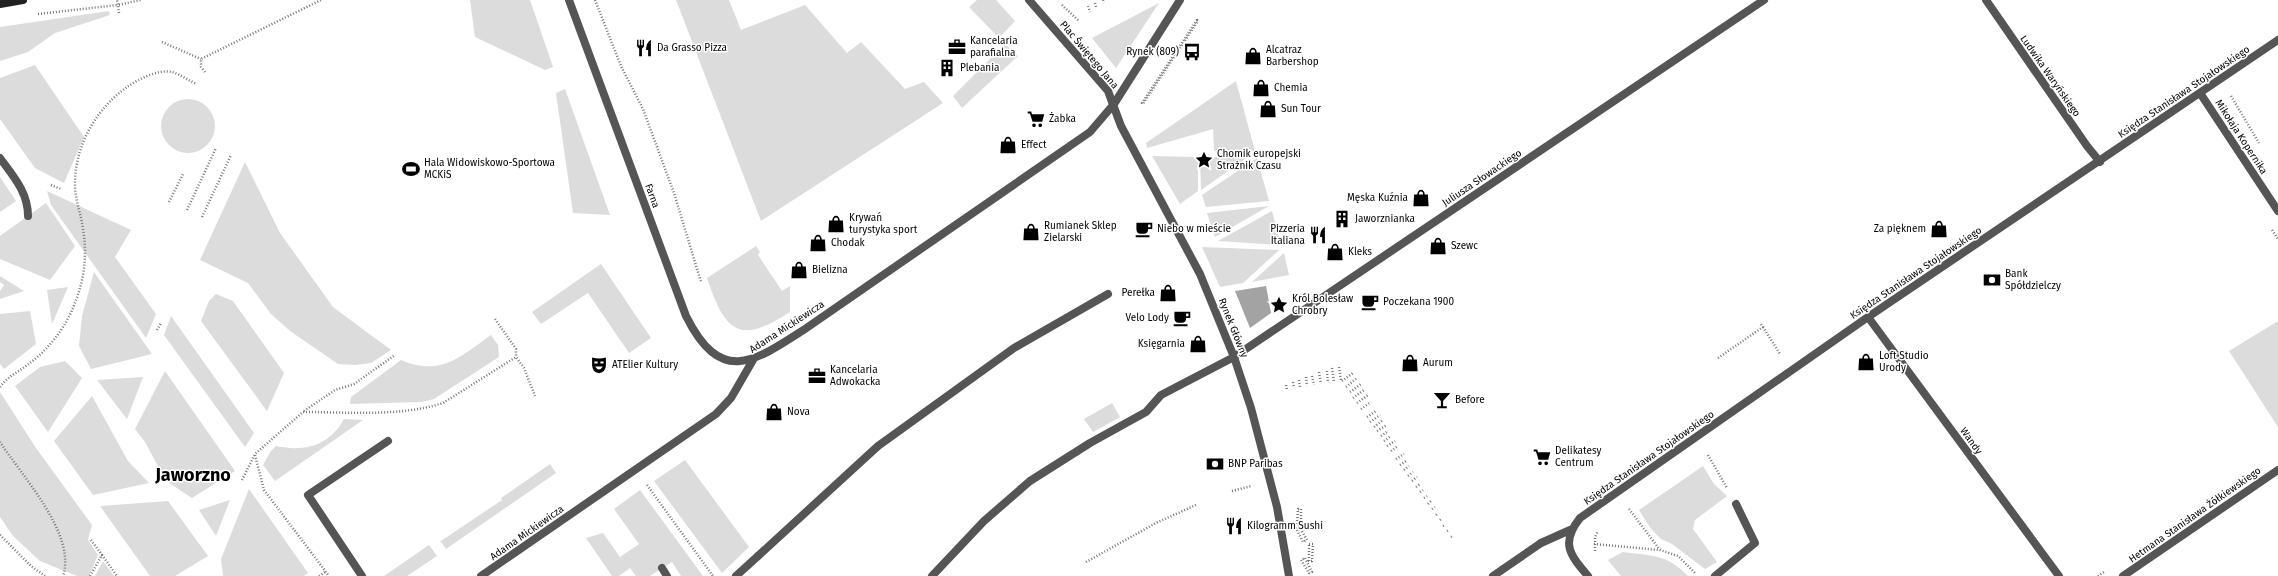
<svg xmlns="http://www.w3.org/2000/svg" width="2278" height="576" viewBox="0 0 2278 576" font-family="'Fira Sans',sans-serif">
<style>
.green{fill:#dcdcdc}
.water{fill:#a3a3a3}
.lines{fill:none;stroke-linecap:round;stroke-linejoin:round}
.path{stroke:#777;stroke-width:2.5;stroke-dasharray:1 2;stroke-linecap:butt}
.lane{stroke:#555;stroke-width:8}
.street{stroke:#555;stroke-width:8}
.secondary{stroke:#222;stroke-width:8}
.labels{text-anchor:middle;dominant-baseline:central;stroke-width:3;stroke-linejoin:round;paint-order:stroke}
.poi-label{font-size:10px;fill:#000;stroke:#fff;text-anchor:start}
.street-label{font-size:10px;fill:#000;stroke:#fff}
.town-label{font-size:18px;font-weight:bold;fill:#000;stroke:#fff}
</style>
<rect width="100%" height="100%" fill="#fff"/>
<!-- green -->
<path class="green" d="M470,0h60l23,67 -8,3 -70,-33z
M676,0h53l12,30 64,-25 42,48 14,-11 44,47 19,-7 19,21 -182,118z
M977,0h19l19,21 -16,17 -30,-31z
M1159,3l-43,65 -24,-30z
M109,11l1,4 -55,18 -27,19 -28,9v-34z
M1005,44l13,12 -56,52 -9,-12z
M35,65l49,72 -20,46 -29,-15 -35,-49v-41z
M1236,81l19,70h-41l-1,-22 -66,19 -1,-5z
M565,89l45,126 -37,-2 -17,-120z
M161 126a27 27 0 1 1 54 0a27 27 0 1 1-54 0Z
M1152,156l46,1v34l-18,13z
M1200,157h48l-47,33z
M1257,158l12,43 -63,6 -4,-12z
M245,162l35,71 53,74 58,43 -20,13 -16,2 -17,-1 -48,-33 -19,-17 -23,-31 -48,-23z
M0,177l16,24 -16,11z
M47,191l84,39 -16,27 41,57 -10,24 -95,-133z
M46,203l29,43 -25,34 -50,-21v-23z
M1269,206l-54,31 -8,-24z
M1272,211l9,34 -63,-4z
M756,246l4,6 -2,3 24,36 8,-5v26c-52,34 -65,19 -83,-34z
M1202,247l77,3 -36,33 -23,4z
M1284,253l5,22 -37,7z
M601,264l50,74 -22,15 -41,-60 -47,31 -9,-12z
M94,272l58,82 -61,15 -12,-23 3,-30z
M0,276l24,15 -24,8v-8l4,-6 -4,-3z
M68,287l-16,37 -5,-34z
M216,294l17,7 51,72 -17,38 -66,-90 8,-20z
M30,311l6,33 -32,25 -4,-5v-50z
M171,316l83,117 -9,14 -81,-112z
M2278,321v106l-49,-76z
M491,335l7,10 1,12 -65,42 -13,3 -71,2 1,-7 50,-37c40,17 59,-3 90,-25z
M65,361l17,17 -34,54 -33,-46 25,-19z
M165,371l70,100 -43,27 -26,-17 -21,-39 -10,-13z
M143,377l-16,42 -30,-39z
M0,392l36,56 56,77 -4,15 10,15 -9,21h-12l-37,-15 -27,-25 -13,-19z
M92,396l36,65 21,22 -56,12 -39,-54z
M1112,403l8,14 -27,15 -9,-13z
M344,419l19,1 -88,61 -12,-16 8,-14 5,-5c29,6 53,0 68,-27z
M685,460l64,87 -27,26 -68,-92z
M550,464l6,9 -110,76 -7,-10 2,2 61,-41 -1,-2z
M1703,466l11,18 13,12 -32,24 -2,9 24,33 -12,7 -33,-25 -11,-5 -10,-10 -12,-19z
M249,489l59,84 -4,3h-81l-2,-17z
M640,490l63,86h-22l-9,-14 -22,14h-14l-6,-8 -11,8h-7l-26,-38 17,-5 17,24 19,-13 -25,-35z
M230,500l-14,36 -17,-26z
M168,501l40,55 -33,20h-25l-50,-70z
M429,545l8,11 -30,20h-23z
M1623,552c29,4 44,2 65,24h-67l-13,-16z
M103,561l11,15h-19z"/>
<!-- water -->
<path class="water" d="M1266,286l5,27 -21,15 -15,-37z"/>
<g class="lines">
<!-- path -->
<path class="path" d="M595,0l26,66 22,43 31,84 27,89
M1103,0l1,3
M1095,3l1,4
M1062,5l17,16
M1088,6l2,6
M119,13l-1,-8 23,-5
M38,14l80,-9 -1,-5
M1197,20l1,1 -55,83 -1,-1z
M162,42l39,17
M205,72l-4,-5v-8l120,-59
M2231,96l28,47
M51,185l10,4
M169,202l14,-28
M187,210l29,-62
M202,217l29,-62
M2272,230l6,9
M495,319l21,30v8
M1763,327l17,27
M157,330l4,-7
M1718,358l45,-31 -3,-4
M1339,367l2,13
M1332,368l2,14
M1327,371l1,12
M1319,372l2,12
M1312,376l2,9
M1306,377l1,9
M1299,380l1,7
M1342,381l11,-8
M1293,382l1,6
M1286,385l1,5
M0,387c8,-11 20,-16 30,-24 21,-16 38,-39 46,-63 9,-23 11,-47 7,-71 -2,-15 -8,-29 -8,-45 0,-39 21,-75 52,-97 12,-8 31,-18 45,-15 8,2 17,9 25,12
M1346,387l11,-9
M1350,392l11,-8
M1353,398l11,-8
M1357,403l11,-8
M1361,409l10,-7
M304,411l31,-21 19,-6 41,-29
M1367,417l9,-6
M1370,422l10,-7
M1374,427l9,-7
M1377,431l10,-6
M1381,436l7,-5
M1384,441l7,-5
M0,442c22,34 77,93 63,134
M1387,446l8,-5
M1391,451l7,-5
M255,455l9,35 65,86
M1708,455l19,33
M1396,459l8,-5
M1400,465l6,-4
M1404,470l5,-4
M1408,476l5,-4
M242,480l13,-26 48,-42c45,0 97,5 140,-9l73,-46 8,11 11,28
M1412,481l5,-4
M647,485l66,91
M1416,487l4,-3
M1232,491l19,-5
M1420,492l3,-2
M1424,498l3,-2
M1428,504l3,-3
M1298,509h3v16h-4z
M1432,509l3,-2
M1629,509l31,41
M1436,515l1,-1
M1440,520l1,-1
M1299,526l8,14 -4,2 -7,-14z
M1443,526l2,-1
M1447,531l2,-1
M0,535l31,31 14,10
M1451,537l2,-1
M91,540l11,15
M1309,544h4l-1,17h-3z
M1594,544l66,6 18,6 17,17
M1595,551v-14l3,-6
M1305,558l7,14 -3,1 -8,-13z
M1086,562l70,-39 40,-18
M90,576l12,-21 15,21
M319,576l6,-4
M2098,576l6,-4"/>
<!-- lane -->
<path class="lane" d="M0,158c13,18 28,34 28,58
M1541,543l29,-13
M758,556l120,-110 136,-98 94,-54
M362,576l-54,-81 80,-54
M1715,576l40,-33 -19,-39"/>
<!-- street -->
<path class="street" d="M569,0l117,316c35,70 68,46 119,13l285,-197 24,-28 66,-104
M1029,0l79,91 13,35 79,148 34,83 17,51 26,99 12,69
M1986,0l101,146 13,16
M2200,93l78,118
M1868,317l191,259
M662,568l5,8
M481,576l235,-162 15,-16 22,-38
M736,576l22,-20
M932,576l52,-55 46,-40 60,-38 56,-31 15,-17 73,-38 530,-357
M1493,576l48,-33
M1588,576c-18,-21 -28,-33 -8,-58l288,-201 410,-277
M2123,576l155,-106"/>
<!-- secondary -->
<path class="secondary" d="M0,4l23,-4"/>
</g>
<!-- icons -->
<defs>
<g id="office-bare" transform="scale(1.38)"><path d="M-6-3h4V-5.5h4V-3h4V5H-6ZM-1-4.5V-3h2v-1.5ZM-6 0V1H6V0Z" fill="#000" stroke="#fff" stroke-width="2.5" paint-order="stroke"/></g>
<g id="restaurant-bare" transform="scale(1.38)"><path d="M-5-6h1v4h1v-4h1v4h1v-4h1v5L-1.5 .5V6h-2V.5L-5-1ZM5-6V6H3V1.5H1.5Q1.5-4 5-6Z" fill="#000" stroke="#fff" stroke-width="2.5" paint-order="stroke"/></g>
<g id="bus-bare" transform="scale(1.38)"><path d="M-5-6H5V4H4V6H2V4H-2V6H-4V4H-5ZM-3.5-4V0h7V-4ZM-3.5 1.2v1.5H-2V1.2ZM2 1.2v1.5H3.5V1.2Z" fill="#000" stroke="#fff" stroke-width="2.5" paint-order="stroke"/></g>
<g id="shop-bare" transform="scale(1.38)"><path d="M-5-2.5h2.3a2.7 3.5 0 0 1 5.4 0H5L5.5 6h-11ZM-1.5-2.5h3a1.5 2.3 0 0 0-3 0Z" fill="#000" stroke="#fff" stroke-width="2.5" paint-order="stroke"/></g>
<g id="building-bare" transform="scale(1.38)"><path d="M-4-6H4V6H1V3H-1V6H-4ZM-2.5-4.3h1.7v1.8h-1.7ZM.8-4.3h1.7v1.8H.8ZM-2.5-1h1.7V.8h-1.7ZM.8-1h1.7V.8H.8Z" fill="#000" stroke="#fff" stroke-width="2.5" paint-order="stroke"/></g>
<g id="supermarket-bare" transform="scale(1.38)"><path d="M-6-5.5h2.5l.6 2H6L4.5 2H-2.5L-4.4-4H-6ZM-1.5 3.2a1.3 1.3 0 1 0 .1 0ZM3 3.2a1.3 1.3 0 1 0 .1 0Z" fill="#000" stroke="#fff" stroke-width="2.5" paint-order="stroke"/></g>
<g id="sight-bare" transform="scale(1.38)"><path d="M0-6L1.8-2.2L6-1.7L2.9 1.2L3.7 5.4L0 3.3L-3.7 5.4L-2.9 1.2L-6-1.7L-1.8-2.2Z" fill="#000" stroke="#fff" stroke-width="2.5" paint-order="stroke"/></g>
<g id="stadium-bare" transform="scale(1.38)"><path d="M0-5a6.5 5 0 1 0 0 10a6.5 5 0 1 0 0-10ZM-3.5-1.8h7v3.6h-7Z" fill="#000" stroke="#fff" stroke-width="2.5" paint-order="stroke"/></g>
<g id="cafe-bare" transform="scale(1.38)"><path d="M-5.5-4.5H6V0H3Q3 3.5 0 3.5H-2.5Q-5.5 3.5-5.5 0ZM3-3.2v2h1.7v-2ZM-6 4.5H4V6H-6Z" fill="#000" stroke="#fff" stroke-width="2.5" paint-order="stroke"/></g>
<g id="bank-bare" transform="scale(1.38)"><path d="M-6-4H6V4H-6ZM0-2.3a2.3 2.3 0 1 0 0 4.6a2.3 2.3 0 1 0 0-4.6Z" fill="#000" stroke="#fff" stroke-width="2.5" paint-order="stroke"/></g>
<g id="theatre-bare" transform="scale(1.38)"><path d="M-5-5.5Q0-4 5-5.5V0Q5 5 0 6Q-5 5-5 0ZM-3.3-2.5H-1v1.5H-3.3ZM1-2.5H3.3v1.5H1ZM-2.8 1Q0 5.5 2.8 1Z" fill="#000" stroke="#fff" stroke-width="2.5" paint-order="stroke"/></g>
<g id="bar-bare" transform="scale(1.38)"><path d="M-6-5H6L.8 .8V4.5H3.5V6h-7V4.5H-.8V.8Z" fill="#000" stroke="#fff" stroke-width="2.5" paint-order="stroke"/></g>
</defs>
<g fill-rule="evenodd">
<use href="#office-bare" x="957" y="47"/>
<use href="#restaurant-bare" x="644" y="48"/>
<use href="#bus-bare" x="1192" y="52"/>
<use href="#shop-bare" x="1253" y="56"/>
<use href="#building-bare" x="947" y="68"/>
<use href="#shop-bare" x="1261" y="88"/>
<use href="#shop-bare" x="1268" y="109"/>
<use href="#supermarket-bare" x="1036" y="119"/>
<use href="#shop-bare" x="1008" y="145"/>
<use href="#sight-bare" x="1204" y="160"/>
<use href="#stadium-bare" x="411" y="169"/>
<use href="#shop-bare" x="1421" y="198"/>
<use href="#building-bare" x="1342" y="219"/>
<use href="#shop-bare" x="836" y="224"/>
<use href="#cafe-bare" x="1144" y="229"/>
<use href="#shop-bare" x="1939" y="229"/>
<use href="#shop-bare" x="1031" y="232"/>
<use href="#restaurant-bare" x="1318" y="235"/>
<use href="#shop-bare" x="818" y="243"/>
<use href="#shop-bare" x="1438" y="246"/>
<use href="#shop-bare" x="1335" y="252"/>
<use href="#shop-bare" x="799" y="270"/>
<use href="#bank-bare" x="1992" y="280"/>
<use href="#shop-bare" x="1168" y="293"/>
<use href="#cafe-bare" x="1370" y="302"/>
<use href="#sight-bare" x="1279" y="305"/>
<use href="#cafe-bare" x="1182" y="318"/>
<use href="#shop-bare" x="1198" y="344"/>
<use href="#shop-bare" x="1866" y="362"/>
<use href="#shop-bare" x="1410" y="363"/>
<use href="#theatre-bare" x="599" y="365"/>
<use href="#office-bare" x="817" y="376"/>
<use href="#bar-bare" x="1442" y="400"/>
<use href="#shop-bare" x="774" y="412"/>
<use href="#supermarket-bare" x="1542" y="457"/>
<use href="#bank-bare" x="1215" y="464"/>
<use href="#restaurant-bare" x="1234" y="526"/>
</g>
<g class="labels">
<!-- poi labels -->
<g class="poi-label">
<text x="970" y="41">Kancelaria<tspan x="970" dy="12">parafialna</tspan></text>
<text x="657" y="48">Da Grasso Pizza</text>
<text x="1266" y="50">Alcatraz<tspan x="1266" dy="12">Barbershop</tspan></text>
<text x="1179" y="52" text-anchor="end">Rynek (809)</text>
<text x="960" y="68">Plebania</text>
<text x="1274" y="88">Chemia</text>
<text x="1281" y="109">Sun Tour</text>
<text x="1049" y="119">Żabka</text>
<text x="1021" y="145">Effect</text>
<text x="1217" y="154">Chomik europejski<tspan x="1217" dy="12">Strażnik Czasu</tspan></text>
<text x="424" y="163">Hala Widowiskowo-Sportowa<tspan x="424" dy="12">MCKiS</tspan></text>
<text x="1408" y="198" text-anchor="end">Męska Kuźnia</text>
<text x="849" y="218">Krywań<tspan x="849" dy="12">turystyka sport</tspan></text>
<text x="1355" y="219">Jaworznianka</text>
<text x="1044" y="226">Rumianek Sklep<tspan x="1044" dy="12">Zielarski</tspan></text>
<text x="1157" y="229">Niebo w mieście</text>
<text x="1305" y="229" text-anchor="end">Pizzeria<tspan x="1305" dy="12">Italiana</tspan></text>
<text x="1926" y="229" text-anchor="end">Za pięknem</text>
<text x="831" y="243">Chodak</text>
<text x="1451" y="246">Szewc</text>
<text x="1348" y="252">Kleks</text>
<text x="812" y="270">Bielizna</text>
<text x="2005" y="274">Bank<tspan x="2005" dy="12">Spółdzielczy</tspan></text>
<text x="1155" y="293" text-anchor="end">Perełka</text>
<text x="1292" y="299">Król Bolesław<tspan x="1292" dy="12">Chrobry</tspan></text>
<text x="1383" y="302">Poczekana 1900</text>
<text x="1169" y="318" text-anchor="end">Velo Lody</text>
<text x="1185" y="344" text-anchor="end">Księgarnia</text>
<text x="1879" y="356">Loft Studio<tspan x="1879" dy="12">Urody</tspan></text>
<text x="1423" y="363">Aurum</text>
<text x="612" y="365">ATElier Kultury</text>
<text x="830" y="370">Kancelaria<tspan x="830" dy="12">Adwokacka</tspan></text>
<text x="1455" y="400">Before</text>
<text x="787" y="412">Nova</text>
<text x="1555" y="451">Delikatesy<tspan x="1555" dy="12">Centrum</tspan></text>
<text x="1228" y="464">BNP Paribas</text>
<text x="1247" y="526">Kilogramm Sushi</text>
</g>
<!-- street labels -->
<g class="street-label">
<text transform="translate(1089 55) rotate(50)">Plac Świętego Jana</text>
<text transform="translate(2050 76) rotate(55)">Ludwika Waryńskiego</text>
<text transform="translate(2184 92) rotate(-34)">Księdza Stanisława Stojałowskiego</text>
<text transform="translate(2241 137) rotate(57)">Mikołaja Kopernika</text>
<text transform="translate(1482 178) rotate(-34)">Juliusza Słowackiego</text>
<text transform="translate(652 196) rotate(70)">Farna</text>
<text transform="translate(1916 273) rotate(-34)">Księdza Stanisława Stojałowskiego</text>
<text transform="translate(787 327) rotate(-33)">Adama Mickiewicza</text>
<text transform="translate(1233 328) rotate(68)">Rynek Główny</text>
<text transform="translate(1971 441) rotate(54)">Wandy</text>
<text transform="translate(1649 458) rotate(-35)">Księdza Stanisława Stojałowskiego</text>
<text transform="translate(2195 515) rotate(-35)">Hetmana Stanisława Żółkiewskiego</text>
<text transform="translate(527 533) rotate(-35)">Adama Mickiewicza</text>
</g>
<!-- town labels -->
<g class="town-label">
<text x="193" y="475">Jaworzno</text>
</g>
</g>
</svg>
